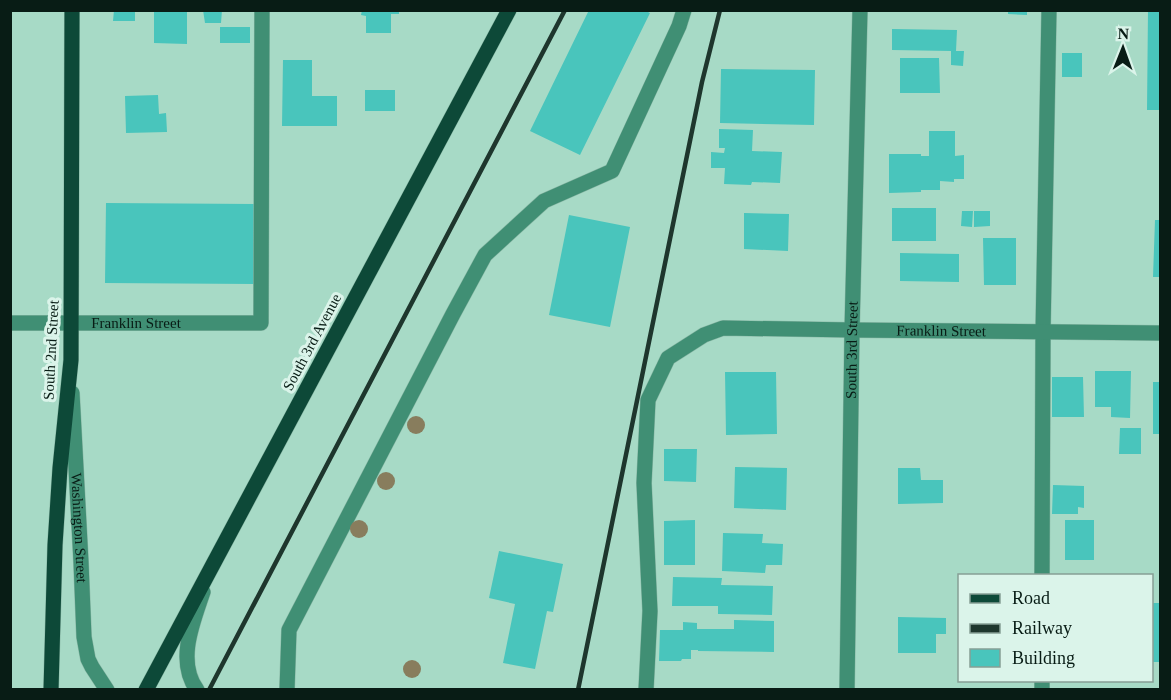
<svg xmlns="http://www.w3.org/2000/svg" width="1171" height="700" viewBox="0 0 1171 700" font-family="'Times New Roman',serif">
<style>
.building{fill:#49c5bc}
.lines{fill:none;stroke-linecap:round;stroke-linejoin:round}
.minor-casing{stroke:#8ab8a6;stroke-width:16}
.major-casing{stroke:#8ab8a6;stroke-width:16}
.minor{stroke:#408f74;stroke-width:15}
.major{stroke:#0d4938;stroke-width:15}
.rail{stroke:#1e362d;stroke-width:4.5}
.tree{fill:#887d5d}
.labels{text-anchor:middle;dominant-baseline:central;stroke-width:6;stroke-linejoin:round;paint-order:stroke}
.street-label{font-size:15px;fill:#081c15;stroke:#dbf4ea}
</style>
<rect width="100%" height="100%" fill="#a7dac6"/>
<!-- building -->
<path class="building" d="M114,10h21v11h-22z
M154,10l33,2v32l-33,-1z
M203,10h19l-1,13h-16z
M362,10h37v4h-8v19h-25v-17l-5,-1z
M589,10h55l6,3 -70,142 -50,-24z
M1008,10h19v5l-19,-1z
M1148,10h12v100h-13z
M220,27h30v16h-30z
M892,29l65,1 -1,21h8l-1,15 -12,-1v-14l-59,-1z
M1062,53h20v24h-20z
M900,58h39l1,35h-40z
M283,60h29v36h25v30h-55z
M721,69l94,1 -1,55 -94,-2z
M365,90h30v21h-30z
M158,95l1,19 7,-1 1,19 -41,1 -1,-37z
M719,129l34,1 -1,21 30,1 -2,31 -28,-1 -1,3 -27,-1 1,-16h-14v-16l13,1 1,-5h-6z
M929,131h26v25l9,-1v24h-10v3l-14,-1v9h-19v2l-32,1v-39h32v2h8z
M106,203l148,1v80l-149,-1z
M892,208h44v33h-44z
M962,211h11l-1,16 -11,-1z
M974,211h16v15l-16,1z
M744,213l45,1 -1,37 -44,-2z
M569,215l61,12 -20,100 -61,-12z
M1155,220h5v57h-7z
M983,238h33v47h-32z
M900,253l59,1v28l-59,-1z
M1095,371h36l-1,47 -19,-1v-10h-16z
M725,372h51l1,62 -51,1z
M1052,377h31l1,40h-32z
M1153,382h7v52h-7z
M1120,428h21v26h-22z
M664,449h33l-1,33 -32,-1z
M735,467l52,1 -1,42 -52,-2z
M898,468h22l1,12h22v23l-45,1z
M1053,485l31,1v22l-6,-1v7h-26z
M695,520v45h-31v-44z
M1065,520h29v40h-29z
M723,533l40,1 -1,9 21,1 -1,21h-16l-1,8 -43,-2z
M499,551l64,13 -10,48 -6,-1 -12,58 -32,-6 12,-59 -26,-6z
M673,577l49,1 -1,7 52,1 -1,29 -54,-1v-8h-46z
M1152,603h8v59h-8z
M898,617l48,1v16h-10v19h-38z
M734,620l40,1v31l-76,-1v-1h-7v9h-9l-1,2h-22l1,-31h23v-8l14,1v6h37z"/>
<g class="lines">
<!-- minor casing -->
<g class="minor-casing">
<g id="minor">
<path id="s1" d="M10,323h251l1,-313"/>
<path id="s2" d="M72,393l9,169 3,75 4,22 4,8 15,23"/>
<path d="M1042,576l1,-244 6,-322"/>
<path d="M1042,680v10"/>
<path d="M197,690c-21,-29 -4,-68 6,-98"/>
<path d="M287,690l2,-60 164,-316 32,-59 59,-54 68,-30 67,-145 5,-16"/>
<path id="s3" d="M646,690l4,-79 -6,-128 4,-83 20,-42 36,-23 19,-7 129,2 308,3"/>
<path id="s4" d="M847,690l5,-360 8,-320"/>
</g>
</g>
<!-- major casing -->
<g class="major-casing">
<path id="major" d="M51,690l4,-145 5,-77 11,-108 1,-350
M146,690l363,-680"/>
</g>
<!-- minor -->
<use href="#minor" class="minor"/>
<!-- major -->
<use href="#major" class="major"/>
<!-- rail -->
<path class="rail" d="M209,690l356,-680
M578,690l124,-608 18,-72"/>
</g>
<!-- trees -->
<g class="tree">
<circle cx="416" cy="425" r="9"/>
<circle cx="386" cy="481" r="9"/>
<circle cx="359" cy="529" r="9"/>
<circle cx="412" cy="669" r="9"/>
</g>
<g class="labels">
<!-- street labels -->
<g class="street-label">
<text stroke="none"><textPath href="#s1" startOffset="126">Franklin Street</textPath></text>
<text stroke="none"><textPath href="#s3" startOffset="618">Franklin Street</textPath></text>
<text transform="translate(312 342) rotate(-62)">South 3rd Avenue</text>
<text transform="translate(51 350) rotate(-87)">South 2nd Street</text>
<text stroke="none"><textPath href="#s4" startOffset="340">South 3rd Street</textPath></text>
<text stroke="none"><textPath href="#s2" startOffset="135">Washington Street</textPath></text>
</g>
</g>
<!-- border -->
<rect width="1171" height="700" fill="none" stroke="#081c15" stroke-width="24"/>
<!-- legend -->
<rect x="958" y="574" width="195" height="108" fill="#dbf4ea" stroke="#879e95" stroke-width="1.5"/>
<rect x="970" y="594" width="30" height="9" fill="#0d4938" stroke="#879e95" stroke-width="1.5"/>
<text x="1012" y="604" font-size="18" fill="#081c15">Road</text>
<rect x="970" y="624" width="30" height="9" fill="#1e362d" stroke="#879e95" stroke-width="1.5"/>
<text x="1012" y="634" font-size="18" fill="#081c15">Railway</text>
<rect x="970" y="649" width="30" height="18" fill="#49c5bc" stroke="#879e95" stroke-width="1.5"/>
<text x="1012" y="664" font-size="18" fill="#081c15">Building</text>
<!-- north arrow -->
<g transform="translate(1123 48) rotate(1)" stroke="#dbf4ea" stroke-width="4.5" paint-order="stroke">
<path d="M0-4.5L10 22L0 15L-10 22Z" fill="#081c15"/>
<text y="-9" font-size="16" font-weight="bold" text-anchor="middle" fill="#081c15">N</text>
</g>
</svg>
